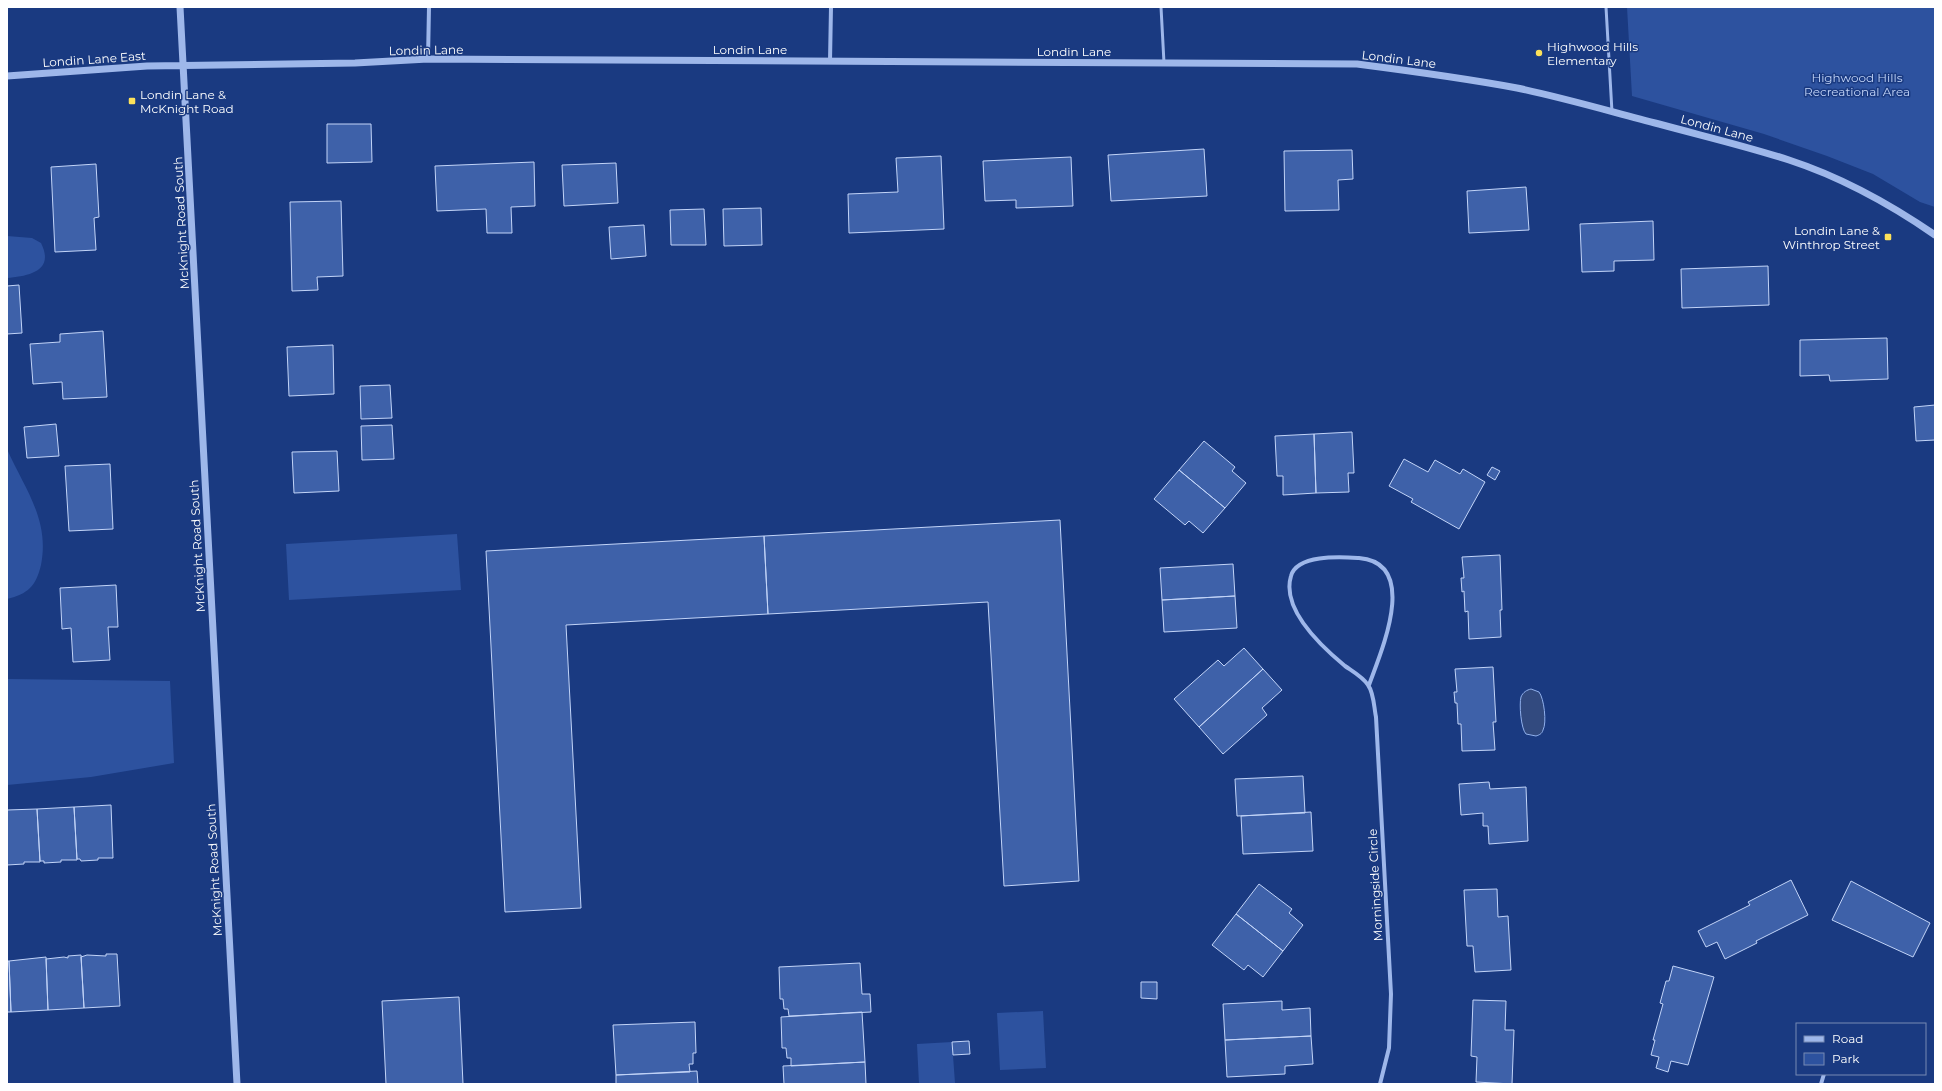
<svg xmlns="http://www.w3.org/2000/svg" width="1942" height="1091" viewBox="0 0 1942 1091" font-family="Montserrat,sans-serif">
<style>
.green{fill:#2d529f}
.water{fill:#324a7f;stroke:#90b0ec}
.building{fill:#3e61a9;stroke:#c2d4f8}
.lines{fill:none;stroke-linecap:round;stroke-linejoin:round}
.service{stroke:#9eb7ea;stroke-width:3}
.minor{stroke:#9eb7ea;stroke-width:4}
.tertiary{stroke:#9eb7ea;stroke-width:7}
.poi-dot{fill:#fce15a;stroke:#1a3a81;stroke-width:1.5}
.labels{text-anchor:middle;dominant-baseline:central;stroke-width:3;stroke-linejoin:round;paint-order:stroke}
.poi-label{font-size:12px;fill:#fff;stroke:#1a3a81;text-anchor:start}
.street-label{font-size:12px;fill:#fff;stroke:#1a3a81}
.park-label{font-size:12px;fill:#c2d4f8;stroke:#1a3a81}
</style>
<rect width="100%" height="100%" fill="#1a3a81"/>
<!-- green -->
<path class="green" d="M1627,7h308v200l-15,-5 -47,-28 -46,-18 -63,-22 -132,-38z
M7,236l25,2 9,5c14,28 -12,33 -34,35z
M7,449c17,39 43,70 34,116 -5,21 -13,29 -34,34z
M457,534l4,56 -172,10 -3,-56z
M7,679l163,2 4,82 -83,14 -84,8z
M1043,1011l3,57 -46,2 -3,-57z
M952,1042l3,41 -36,1 -2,-40z"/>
<!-- water -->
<path class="water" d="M1531,689l8,3c5,6 8,31 4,38 -1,4 -4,5 -7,6l-10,-2c-5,-5 -7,-30 -5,-37 2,-5 6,-7 10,-8z"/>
<!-- building -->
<path class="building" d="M327,124h44l1,38 -45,1z
M1204,149l3,47 -96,5 -3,-46z
M1352,150l1,29 -15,1 1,30 -54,1 -1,-60z
M941,156l3,73 -95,4 -1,-39 50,-2 -2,-34z
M1071,157l2,49 -57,2v-8l-31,1 -2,-40z
M534,162l1,44 -24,1 1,26h-25l-1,-24 -49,2 -2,-45z
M616,163l2,40 -54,3 -2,-41z
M96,164l3,53 -5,1 2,32 -41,2 -4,-85z
M1526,187l3,43 -60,3 -2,-42z
M341,201l2,75 -26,1 1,13 -26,1 -2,-89z
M761,208l1,37 -38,1 -1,-37z
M704,209l2,36h-35l-1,-35z
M1653,221l1,39 -40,1v10l-32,1 -2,-48z
M644,225l2,31 -35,3 -2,-32z
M1768,266l1,39 -87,3 -1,-39z
M19,285l3,48 -15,1v-48z
M103,331l4,66 -44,2 -1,-17 -29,2 -3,-40 30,-2v-8z
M1887,338l1,41 -58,2 -1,-6 -29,1v-36z
M333,345l1,49 -45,2 -2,-49z
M390,385l2,33 -31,1 -1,-33z
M1935,405v35l-19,1 -2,-34z
M56,424l3,32 -32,2 -3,-31z
M392,425l2,34 -32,1 -1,-34z
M1352,432l2,41h-6l1,19 -33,1 -2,-59z
M1314,434l2,59 -33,2v-19h-6l-2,-40z
M1204,441l31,26 -3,4 14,12 -21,25 -46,-38z
M337,451l2,40 -45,2 -2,-41z
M1404,459l24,13 7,-12 25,14 3,-5 22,13 -26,47 -48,-27 2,-3 -24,-13z
M110,464l3,65 -44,2 -4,-65z
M1492,467l8,4 -5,9 -8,-5z
M1179,470l46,38 -22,25 -14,-12 -4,4 -31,-26z
M1060,520l19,361 -75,5 -16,-284 -220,12 -4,-78z
M764,536l4,78 -202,11 15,283 -76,4 -19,-361z
M1500,555l2,55h-2l1,27 -32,2 -1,-28 -3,1 -1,-21 -2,1 -1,-14h3l-2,-21z
M1233,564l2,32 -73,4 -2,-32z
M116,585l2,42h-10l2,33 -37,2 -2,-34 -9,1 -2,-41z
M1235,596l2,32 -73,4 -2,-32z
M1244,648l19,21 -64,58 -25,-28 44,-39 6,6z
M1493,667l3,55h-3l2,28 -33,1 -1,-27h-3l-1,-21h-2l-1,-11h3l-2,-23z
M1263,669l19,21 -20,18 5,7 -44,39 -24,-27z
M1303,776l2,37 -68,3 -2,-37z
M1489,782l1,7 36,-2 2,54 -39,3 -1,-18h-5v-13l-22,2 -2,-31z
M111,805l2,53h-15v2l-17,1 -1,-2h-3l-3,-52z
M74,807l3,53h-16v2l-17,1v-2h-4l-3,-52z
M37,809l3,53h-16v2l-17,1v-55z
M1311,812l2,39 -70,3 -2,-38z
M1791,880l17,35 -52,26 1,2 -32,16 -8,-17 -11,5 -8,-16 52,-26 -2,-3z
M1851,881l79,42 -17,34 -81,-37z
M1259,884l33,25 -3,4 14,12 -20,26 -47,-37z
M1497,889l1,28 10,-1 3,54 -36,2 -2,-26h-6l-3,-56z
M1236,914l47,37 -20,26 -15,-12 -4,5 -32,-25z
M106,954h11l3,52 -36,2 -3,-51 6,-2 19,1z
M81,955l3,53 -36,2 -2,-51 18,-2 4,1v-2z
M46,957l2,53 -37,2 -2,-51z
M7,961h2l2,51h-4z
M860,963l2,31h8l1,18 -82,4 -1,-7h-4l-1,-10h-3l-1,-32z
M1673,966l41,11 -26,88 -17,-4 -3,11 -12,-4 3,-11 -8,-2 4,-15h-2l10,-36 -3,-1 6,-22h3z
M1141,982h16v17l-16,-1z
M459,997l4,87h-77l-4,-83z
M1473,1000l33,1 -1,29h9l-2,54 -36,-2 1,-25 -6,-1z
M1282,1001v9l28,-2 1,28 -86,4 -2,-36z
M862,1012l3,50 -74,4v-8h-4l-1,-10h-4l-1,-31z
M695,1022l1,31h-3v11h-4l1,8 -74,3 -3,-50z
M1311,1036l2,28 -28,2v8l-58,3 -2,-37z
M969,1041l1,13 -17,1 -1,-13z
M865,1062l1,22h-82l-1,-18z
M697,1071l1,13h-82v-9z"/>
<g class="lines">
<!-- service -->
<path class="service" d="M1161,7l3,56
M1606,7l6,105"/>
<!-- minor -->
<path class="minor" d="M428,59l1,-52
M830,61l1,-54
M1369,685c11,-31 52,-122 -10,-127 -18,-1 -62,-4 -68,18 -10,33 31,71 54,90 7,5 18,11 23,19 6,8 6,23 8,32l15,277 -2,54 -9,36
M1821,1084l3,-10"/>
<!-- tertiary -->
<path class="tertiary" d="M180,7l57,1077
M7,76l140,-10 208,-3 73,-4 929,5c54,7 107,14 160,24 48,10 95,24 142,36 44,12 87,22 130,36 52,17 101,44 146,75"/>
</g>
<!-- markers -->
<g class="poi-dot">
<circle cx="1539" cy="53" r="4"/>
<rect x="128" y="97" width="8" height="8" rx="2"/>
<rect x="1884" y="233" width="8" height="8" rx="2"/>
</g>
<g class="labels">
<!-- poi labels -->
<g class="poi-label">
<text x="1547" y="46">Highwood Hills<tspan x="1547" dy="14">Elementary</tspan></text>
<text x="140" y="94">Londin Lane &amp;<tspan x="140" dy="14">McKnight Road</tspan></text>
<text x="1880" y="230" text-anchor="end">Londin Lane &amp;<tspan x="1880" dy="14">Winthrop Street</tspan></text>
</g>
<!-- street labels -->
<g class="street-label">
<text x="750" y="49">Londin Lane</text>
<text transform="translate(426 50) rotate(-1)">Londin Lane</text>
<text x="1074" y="51">Londin Lane</text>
<text transform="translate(94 59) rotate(-4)">Londin Lane East</text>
<text transform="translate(1399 59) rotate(7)">Londin Lane</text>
<text transform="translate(1717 128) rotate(15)">Londin Lane</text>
<text transform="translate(181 223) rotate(-93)">McKnight Road South</text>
<text transform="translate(197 546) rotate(-93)">McKnight Road South</text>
<text transform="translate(214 870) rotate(-93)">McKnight Road South</text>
<text transform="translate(1375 885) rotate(-93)">Morningside Circle</text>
</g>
<!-- park labels -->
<g class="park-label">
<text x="1857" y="77">Highwood Hills<tspan x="1857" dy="14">Recreational Area</tspan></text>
</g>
</g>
<!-- border -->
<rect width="1942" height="1091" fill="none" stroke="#ffffff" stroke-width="16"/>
<!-- legend -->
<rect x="1796" y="1023" width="130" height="52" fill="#1a3a81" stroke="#7689b3"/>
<rect x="1804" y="1036" width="20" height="6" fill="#9eb7ea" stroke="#7689b3"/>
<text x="1832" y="1043" font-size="12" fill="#ffffff">Road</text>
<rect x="1804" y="1053" width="20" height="12" fill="#2d529f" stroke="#7689b3"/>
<text x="1832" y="1063" font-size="12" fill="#ffffff">Park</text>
</svg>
